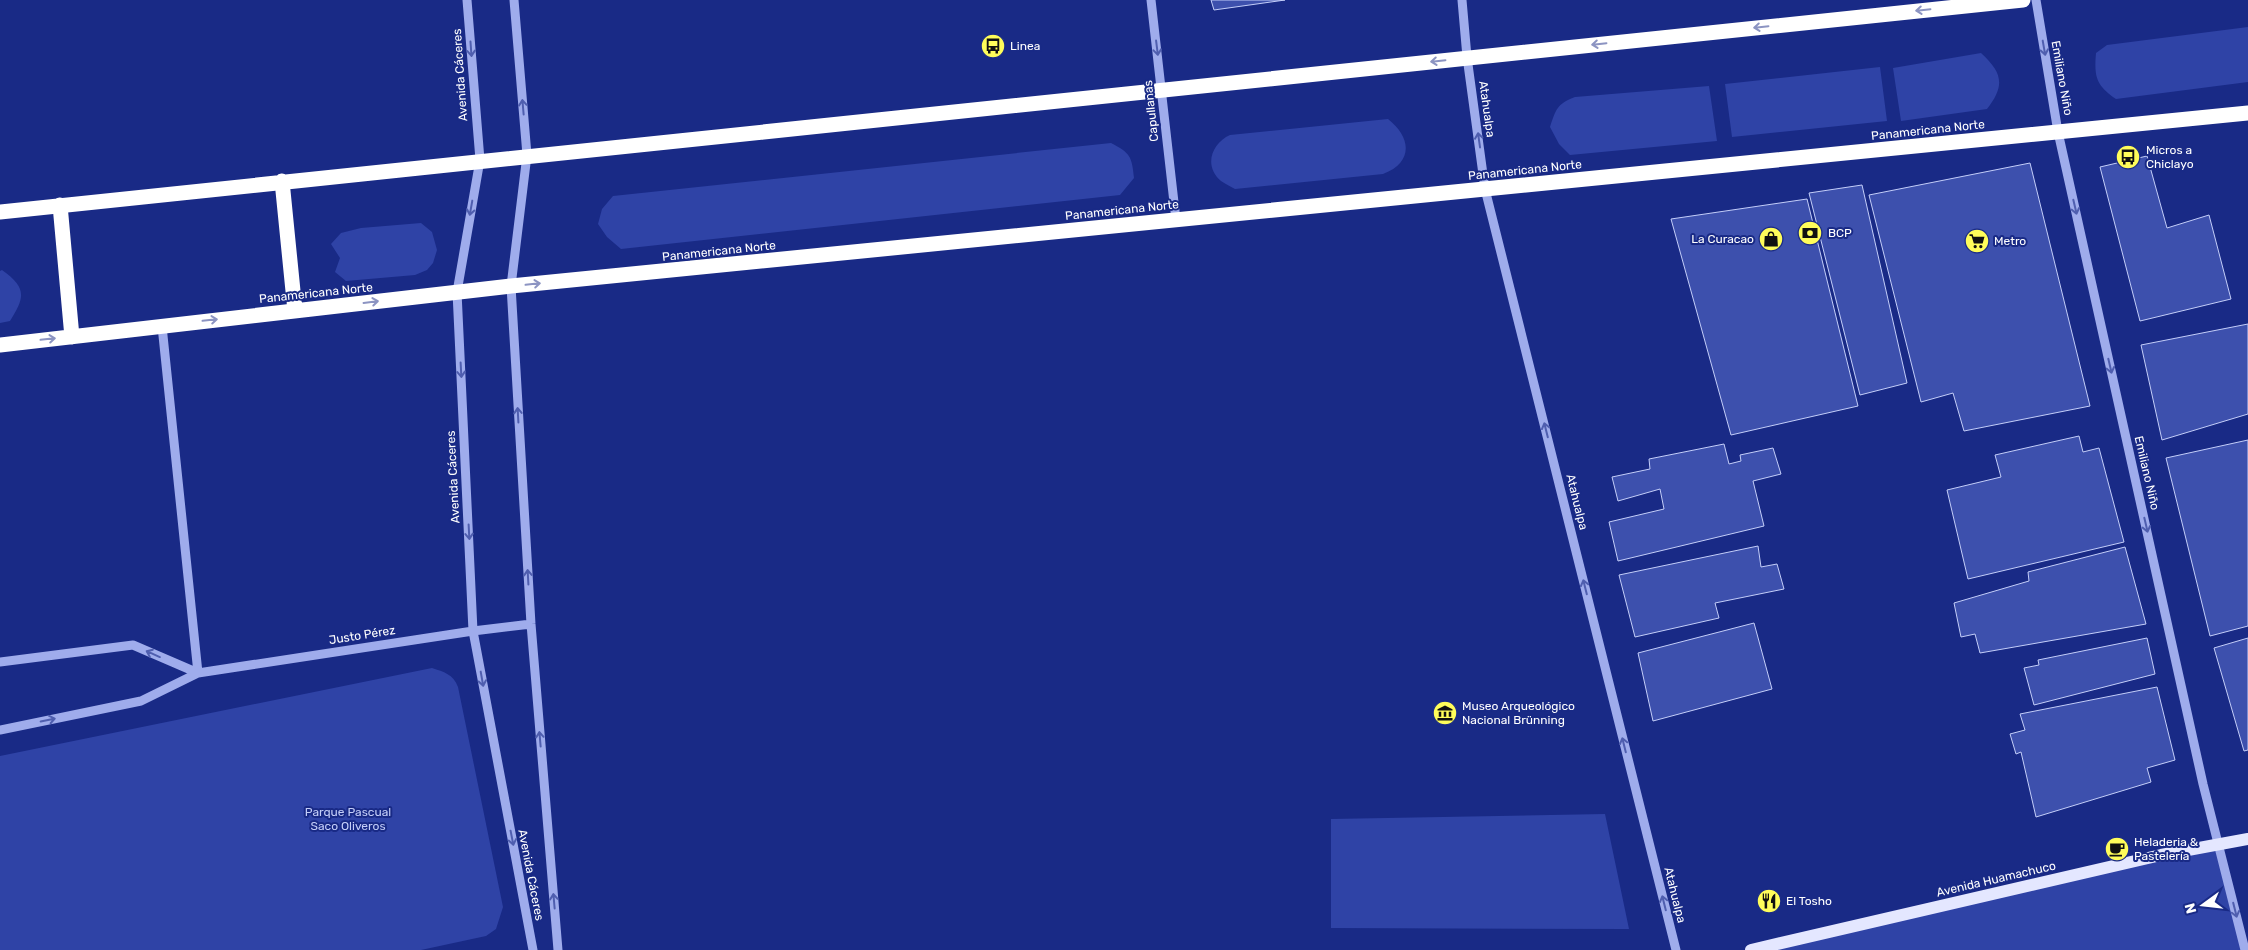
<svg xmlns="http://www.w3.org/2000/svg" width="2248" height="950" viewBox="0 0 2248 950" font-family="Rubik,sans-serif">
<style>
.green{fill:#2f43a6}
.building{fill:#3d50ad;stroke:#c4cef9}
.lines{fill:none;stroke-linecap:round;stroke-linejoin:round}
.minor{stroke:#9facec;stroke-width:9}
.major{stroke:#e4e7ff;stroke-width:12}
.highway{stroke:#fff;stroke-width:15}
.oneway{stroke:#8c94c2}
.oneway2{stroke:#4f5eaf}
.labels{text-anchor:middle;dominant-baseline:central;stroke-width:4;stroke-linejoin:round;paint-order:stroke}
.poi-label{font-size:12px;fill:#fff;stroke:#192a86;text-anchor:start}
.street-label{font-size:12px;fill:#fff;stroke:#192a86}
.park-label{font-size:12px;fill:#c4cef9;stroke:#192a86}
</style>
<rect width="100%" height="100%" fill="#192a86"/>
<!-- green -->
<path class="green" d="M2248,27v55l-132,17c-20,-14 -22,-22 -20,-46l11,-8z
M1981,53c22,20 24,33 6,56l-86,12 -8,-53z
M1880,67l7,54 -155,16 -7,-53z
M1709,86l8,55 -147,14 -11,-11 -9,-17c6,-18 7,-23 25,-30z
M1388,119c23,18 26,43 -5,55l-148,15c-5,-3 -10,-5 -14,-8 -18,-15 -9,-38 9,-46z
M1111,143c19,10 21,13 23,35l-14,17 -499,54 -14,-12 -9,-13 4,-15 11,-13z
M421,223l11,9 5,18 -4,13 -6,7 -12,5 -69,6 -11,-9 5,-14 -9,-14 10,-11 20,-5z
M2,270c25,18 23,27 8,51l-10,2v-52z
M432,668c12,4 21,6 26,19l45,220 -7,22 -10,7 -65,14h-421v-194z
M1605,814l24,115 -298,-1v-109z
M2220,846l25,104h-494z"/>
<!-- building -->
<path class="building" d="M1211,0h74l-71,10z
M2147,156l20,72 42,-13 22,84 -91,22 -40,-154z
M2030,163l60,243 -126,25 -11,-38 -32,9 -52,-207z
M1862,185l45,198 -47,12 -51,-202z
M1807,199l51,207 -127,29 -60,-216z
M2248,324v90l-86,26 -21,-95z
M2079,436l4,16 16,-4 25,94 -156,37 -21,-89 54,-13 -6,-22z
M2248,440v186l-38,10 -44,-178z
M1724,444l5,20 12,-3 -1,-6 33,-7 8,26 -28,7 11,45 -146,35 -9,-39 55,-13 -4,-20 -42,12 -6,-24 38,-8 -1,-10z
M1758,546l3,21 16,-3 7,25 -69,14 4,15 -84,19 -16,-62z
M2125,547l21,77 -166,29 -5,-19 -14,3 -7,-34 75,-22 -1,-9z
M1754,623l18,66 -119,32 -15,-68z
M2147,638l8,36 -121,31 -10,-37 15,-3 -1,-5z
M2248,638v112l-4,1 -30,-103z
M2157,687l18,73 -28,8 4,14 -115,35 -15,-65 -5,2 -6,-20 15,-4 -5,-16z"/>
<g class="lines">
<!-- minor -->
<path class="minor" d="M467,0l13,160 -23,132 16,339 60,319
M514,0l13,155 -16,131 20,338 27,326
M1151,0l25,220
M1462,0l5,57 18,132 191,761
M2036,0l22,132 145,652 42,166
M162,326l36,347
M0,662l133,-17 65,28
M0,730l141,-29 57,-28 275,-42 58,-7"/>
<!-- major -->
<path class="major" d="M1751,950l410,-95 87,-16"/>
<!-- highway -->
<path class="highway" d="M282,181l13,130
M60,205l12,132
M0,212l2023,-212
M0,345l511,-59 1737,-173"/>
</g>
<!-- one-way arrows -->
<defs><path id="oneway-shaft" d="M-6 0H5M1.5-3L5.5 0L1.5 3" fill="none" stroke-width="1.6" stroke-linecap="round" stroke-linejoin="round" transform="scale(1.25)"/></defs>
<g class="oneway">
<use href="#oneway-shaft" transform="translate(1923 10) rotate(174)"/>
<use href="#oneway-shaft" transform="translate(1761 27) rotate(174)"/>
<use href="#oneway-shaft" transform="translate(1599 44) rotate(174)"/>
<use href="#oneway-shaft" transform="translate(1438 61) rotate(174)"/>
<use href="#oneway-shaft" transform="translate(533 284) rotate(-6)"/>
<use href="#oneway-shaft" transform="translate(371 302) rotate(-7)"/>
<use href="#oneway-shaft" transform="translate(210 320) rotate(-6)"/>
<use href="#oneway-shaft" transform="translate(48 339) rotate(-6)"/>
</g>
<g class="oneway2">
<use href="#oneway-shaft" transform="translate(1157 48) rotate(83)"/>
<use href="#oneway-shaft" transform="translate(2044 48) rotate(80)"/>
<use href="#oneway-shaft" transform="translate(471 49) rotate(86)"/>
<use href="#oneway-shaft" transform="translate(523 107) rotate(-95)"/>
<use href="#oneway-shaft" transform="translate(1479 140) rotate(-98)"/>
<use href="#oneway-shaft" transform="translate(2075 207) rotate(77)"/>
<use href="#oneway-shaft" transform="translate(471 208) rotate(100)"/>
<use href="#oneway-shaft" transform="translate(2110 366) rotate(77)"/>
<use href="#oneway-shaft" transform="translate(461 370) rotate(87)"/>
<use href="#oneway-shaft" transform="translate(518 415) rotate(-93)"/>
<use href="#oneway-shaft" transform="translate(1546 430) rotate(-104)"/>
<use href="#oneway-shaft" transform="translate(2146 525) rotate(77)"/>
<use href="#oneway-shaft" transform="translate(469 532) rotate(87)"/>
<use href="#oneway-shaft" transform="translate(528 577) rotate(-93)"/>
<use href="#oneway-shaft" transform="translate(1585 587) rotate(-104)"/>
<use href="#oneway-shaft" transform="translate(153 654) rotate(-156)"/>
<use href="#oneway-shaft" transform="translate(482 679) rotate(80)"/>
<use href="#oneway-shaft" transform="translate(48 720) rotate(-12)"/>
<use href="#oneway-shaft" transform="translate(540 739) rotate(-95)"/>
<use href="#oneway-shaft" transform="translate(1624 745) rotate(-104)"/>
<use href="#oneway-shaft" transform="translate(512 838) rotate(79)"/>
<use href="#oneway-shaft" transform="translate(554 901) rotate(-95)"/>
<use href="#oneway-shaft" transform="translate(1664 903) rotate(-104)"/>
<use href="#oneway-shaft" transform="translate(2235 910) rotate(76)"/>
</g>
<!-- icons -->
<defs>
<g id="bus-disc" transform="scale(1.25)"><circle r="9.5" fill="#fffd5a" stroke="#192a86"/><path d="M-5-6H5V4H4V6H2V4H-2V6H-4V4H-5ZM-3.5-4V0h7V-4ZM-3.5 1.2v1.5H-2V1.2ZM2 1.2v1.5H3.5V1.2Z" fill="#111"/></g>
<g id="bank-disc" transform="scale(1.25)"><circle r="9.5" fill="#fffd5a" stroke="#192a86"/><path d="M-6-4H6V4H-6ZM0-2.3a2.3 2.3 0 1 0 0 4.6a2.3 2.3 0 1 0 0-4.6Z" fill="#111"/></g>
<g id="shop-disc" transform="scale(1.25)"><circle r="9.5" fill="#fffd5a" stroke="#192a86"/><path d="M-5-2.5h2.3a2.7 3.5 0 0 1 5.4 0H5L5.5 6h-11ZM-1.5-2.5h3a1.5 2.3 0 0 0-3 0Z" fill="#111"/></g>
<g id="supermarket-disc" transform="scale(1.25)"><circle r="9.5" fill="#fffd5a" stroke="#192a86"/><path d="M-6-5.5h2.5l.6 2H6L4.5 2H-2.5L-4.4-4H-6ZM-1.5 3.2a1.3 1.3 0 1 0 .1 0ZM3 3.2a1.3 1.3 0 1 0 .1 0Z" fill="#111"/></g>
<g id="museum-disc" transform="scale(1.25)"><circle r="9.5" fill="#fffd5a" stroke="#192a86"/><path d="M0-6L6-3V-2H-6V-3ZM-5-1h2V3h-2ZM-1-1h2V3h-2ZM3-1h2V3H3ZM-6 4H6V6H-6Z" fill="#111"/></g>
<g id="cafe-disc" transform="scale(1.25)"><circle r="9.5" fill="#fffd5a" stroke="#192a86"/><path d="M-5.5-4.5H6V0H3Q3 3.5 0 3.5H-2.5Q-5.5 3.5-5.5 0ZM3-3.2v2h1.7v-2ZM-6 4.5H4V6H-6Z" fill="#111"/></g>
<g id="restaurant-disc" transform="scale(1.25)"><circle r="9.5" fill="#fffd5a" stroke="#192a86"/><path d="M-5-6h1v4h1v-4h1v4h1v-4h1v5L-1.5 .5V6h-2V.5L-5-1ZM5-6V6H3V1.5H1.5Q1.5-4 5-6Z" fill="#111"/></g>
</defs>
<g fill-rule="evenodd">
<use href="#bus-disc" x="993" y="46"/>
<use href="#bus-disc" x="2128" y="157"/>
<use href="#bank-disc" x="1810" y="233"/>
<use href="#shop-disc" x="1771" y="239"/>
<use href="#supermarket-disc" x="1977" y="241"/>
<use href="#museum-disc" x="1445" y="713"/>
<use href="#cafe-disc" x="2117" y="849"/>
<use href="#restaurant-disc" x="1769" y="901"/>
</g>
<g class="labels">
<!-- poi labels -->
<g class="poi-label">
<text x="1010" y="46">Linea</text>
<text x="2146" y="150">Micros a<tspan x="2146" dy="14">Chiclayo</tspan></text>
<text x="1828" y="233">BCP</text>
<text x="1754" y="239" text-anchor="end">La Curacao</text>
<text x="1994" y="241">Metro</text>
<text x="1462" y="706">Museo Arqueológico<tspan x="1462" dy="14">Nacional Brünning</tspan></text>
<text x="2134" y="842">Heladeria &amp;<tspan x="2134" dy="14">Pastelería</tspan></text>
<text x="1786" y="901">El Tosho</text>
</g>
<!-- street labels -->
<g class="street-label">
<text transform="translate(460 75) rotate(-94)">Avenida Cáceres</text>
<text transform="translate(2062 78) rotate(80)">Emiliano Niño</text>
<text transform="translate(1487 109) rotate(82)">Atahualpa</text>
<text transform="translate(1151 111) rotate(-96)">Capullanas</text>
<text transform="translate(1928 130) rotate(-6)">Panamericana Norte</text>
<text transform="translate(1525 170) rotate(-6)">Panamericana Norte</text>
<text transform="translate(1122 210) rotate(-6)">Panamericana Norte</text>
<text transform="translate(719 251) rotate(-6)">Panamericana Norte</text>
<text transform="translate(316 293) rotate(-6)">Panamericana Norte</text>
<text transform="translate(2147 473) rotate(77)">Emiliano Niño</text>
<text transform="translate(453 477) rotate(-93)">Avenida Cáceres</text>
<text transform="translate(1577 502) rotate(76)">Atahualpa</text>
<text transform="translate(362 635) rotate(-9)">Justo Pérez</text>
<text transform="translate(531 875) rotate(79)">Avenida Cáceres</text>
<text transform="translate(1996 879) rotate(-13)">Avenida Huamachuco</text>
<text transform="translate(1675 895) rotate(76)">Atahualpa</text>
</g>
<!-- park labels -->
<g class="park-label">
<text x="348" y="812">Parque Pascual<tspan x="348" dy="14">Saco Oliveros</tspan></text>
</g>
</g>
<!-- north arrow -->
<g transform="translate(2203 905) rotate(255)" stroke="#192a86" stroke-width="4" paint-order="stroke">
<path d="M0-4L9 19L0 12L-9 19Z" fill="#ffffff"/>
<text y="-8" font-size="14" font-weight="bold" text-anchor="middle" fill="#ffffff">N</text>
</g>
</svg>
